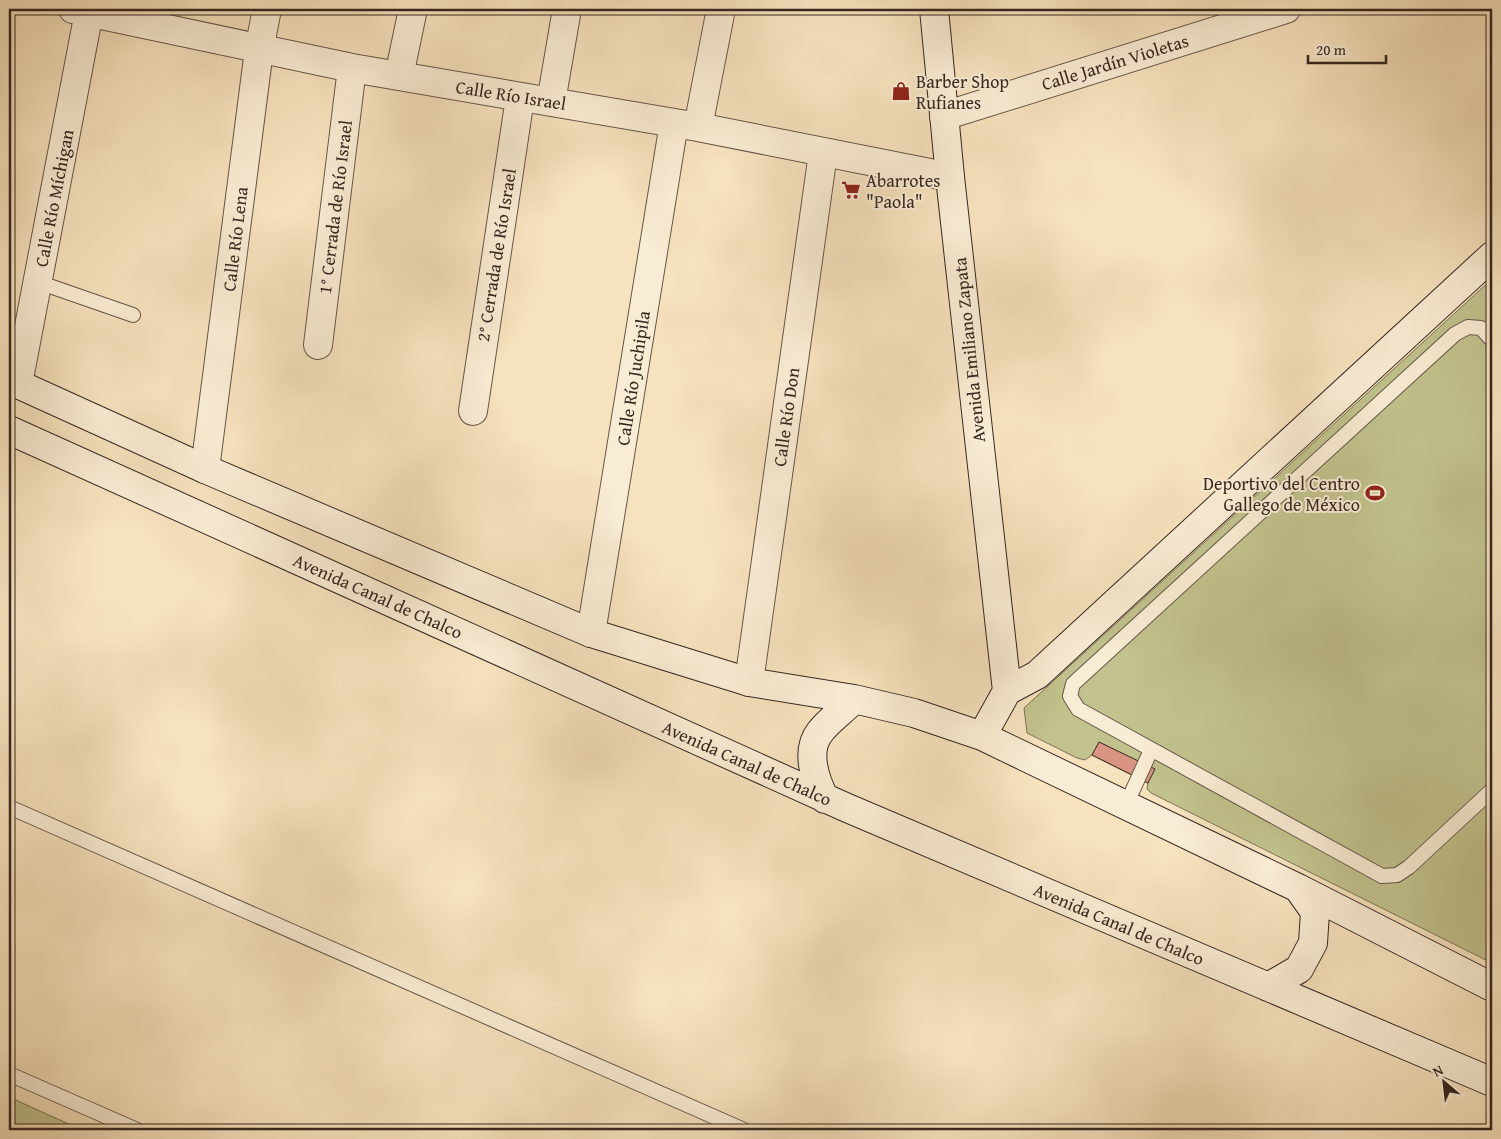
<svg xmlns="http://www.w3.org/2000/svg" width="1501" height="1139" viewBox="0 0 1501 1139" font-family="'Gentium Book Plus',serif">
<style>
.green{fill:#c1c28d;stroke:#7c7457}
.building{fill:#d99581;stroke:#362721}
.lines{fill:none;stroke-linecap:round;stroke-linejoin:round}
.lane-casing{stroke:#665648;stroke-width:16}
.street-casing{stroke:#665648;stroke-width:30}
.secondary-casing{stroke:#362721;stroke-width:30}
.lane{stroke:#f9ecd4;stroke-width:14}
.street{stroke:#f9ecd4;stroke-width:28}
.secondary{stroke:#f9ecd4;stroke-width:28}
.labels{text-anchor:middle;dominant-baseline:central;stroke-width:4;stroke-linejoin:round;paint-order:stroke}
.street-label{font-size:18px;fill:#362721;stroke:#f9ecd4}
.poi-label{font-size:18px;fill:#362721;stroke:#f9ecd4;text-anchor:start}
</style>
<rect width="100%" height="100%" fill="#f6e2bd"/>
<filter id="stains"><feTurbulence type="fractalNoise" baseFrequency=".004" numOctaves="4"/><feColorMatrix values="0 0 0 0 .2 0 0 0 0 .09 0 0 0 0 .02 0 0 0 .5 -.17"/></filter>
<radialGradient id="worn" r=".72"><stop offset=".6" stop-color="#630" stop-opacity="0"/><stop offset="1" stop-color="#630" stop-opacity=".3"/></radialGradient>
<!-- green -->
<path class="green" d="M1492,279v684l-341,-170 -4,-4 1,-6 -56,-28 -7,5 -8,-2 -50,-25 -3,-25z
M9,1097l73,33h-73z"/>
<!-- building -->
<path class="building" d="M1099,742l56,27 -7,14 -56,-28z"/>
<g class="lines">
<!-- lane casing -->
<g class="lane-casing">
<path id="lane" d="M38,282l95,33
M1492,340l-11,-12 -13,-1 -13,7 -382,350 -3,12 8,13 304,167 15,-1 12,-8 83,-77
M1126,805l25,-55
M9,807l735,323
M9,1074l128,56"/>
</g>
<!-- street casing -->
<g class="street-casing">
<path id="street" d="M73,9l279,59 346,59 252,50
M399,76l14,-67
M551,102l16,-93
M944,116l342,-107
M698,127l23,-118
M318,345l34,-277
M18,384l71,-372
M473,411l47,-313
M205,469l54,-419 8,-41
M591,633l83,-510
M749,682l74,-529"/>
</g>
<!-- secondary casing -->
<g class="secondary-casing">
<path id="secondary" d="M934,9l16,168 57,514
M9,380l196,89 386,164 158,49 105,17 60,14 68,23 316,152 194,99
M9,430l836,377 647,275
M982,736l25,-45 30,-16 455,-419
M825,799c-10,-19 -20,-48 -5,-67 9,-12 24,-22 34,-33
M1268,987l31,-18 14,-26 2,-31 -17,-24"/>
</g>
<!-- lane -->
<use href="#lane" class="lane"/>
<!-- street -->
<use href="#street" class="street"/>
<!-- secondary -->
<use href="#secondary" class="secondary"/>
</g>
<!-- icons -->
<defs>
<g id="shop-bare" transform="scale(1.5)"><path d="M-5-2.5h2.3a2.7 3.5 0 0 1 5.4 0H5L5.5 6h-11ZM-1.5-2.5h3a1.5 2.3 0 0 0-3 0Z" fill="#8f2418" stroke="#f9ecd4" stroke-width="2.5" paint-order="stroke"/></g>
<g id="supermarket-bare" transform="scale(1.5)"><path d="M-6-5.5h2.5l.6 2H6L4.5 2H-2.5L-4.4-4H-6ZM-1.5 3.2a1.3 1.3 0 1 0 .1 0ZM3 3.2a1.3 1.3 0 1 0 .1 0Z" fill="#8f2418" stroke="#f9ecd4" stroke-width="2.5" paint-order="stroke"/></g>
<g id="stadium-bare" transform="scale(1.5)"><path d="M0-5a6.5 5 0 1 0 0 10a6.5 5 0 1 0 0-10ZM-3.5-1.8h7v3.6h-7Z" fill="#8f2418" stroke="#f9ecd4" stroke-width="2.5" paint-order="stroke"/></g>
</defs>
<g fill-rule="evenodd">
<use href="#shop-bare" x="901" y="91"/>
<use href="#supermarket-bare" x="851" y="190"/>
<use href="#stadium-bare" x="1375" y="493"/>
</g>
<g class="labels">
<!-- street labels -->
<g class="street-label">
<text transform="translate(1115 62) rotate(-17)">Calle Jardín Violetas</text>
<text transform="translate(511 95) rotate(9)">Calle Río Israel</text>
<text transform="translate(54 198) rotate(-79)">Calle Río Míchigan</text>
<text transform="translate(335 207) rotate(-83)">1° Cerrada de Río Israel</text>
<text transform="translate(235 239) rotate(-83)">Calle Río Lena</text>
<text transform="translate(496 255) rotate(-81)">2° Cerrada de Río Israel</text>
<text transform="translate(969 350) rotate(-96)">Avenida Emiliano Zapata</text>
<text transform="translate(633 378) rotate(-81)">Calle Río Juchipila</text>
<text transform="translate(786 417) rotate(-82)">Calle Río Don</text>
<text transform="translate(378 596) rotate(24)">Avenida Canal de Chalco</text>
<text transform="translate(747 763) rotate(24)">Avenida Canal de Chalco</text>
<text transform="translate(1119 924) rotate(23)">Avenida Canal de Chalco</text>
</g>
<!-- poi labels -->
<g class="poi-label">
<text x="916" y="81">Barber Shop<tspan x="916" dy="21">Rufianes</tspan></text>
<text x="866" y="180">Abarrotes<tspan x="866" dy="21">"Paola"</tspan></text>
<text x="1360" y="483" text-anchor="end">Deportivo del Centro<tspan x="1360" dy="21">Gallego de México</tspan></text>
</g>
</g>
<!-- margin -->
<rect width="1501" height="1139" fill="none" stroke="#f6e2bd" stroke-width="30"/>
<rect x="10" y="10" width="1481" height="1119" fill="none" stroke="#362721" stroke-width="2.5"/>
<rect x="15" y="15" width="1471" height="1109" fill="none" stroke="#362721"/>
<!-- north arrow -->
<g transform="translate(1444 1082) rotate(332)" stroke="#f9ecd4" stroke-width="4" paint-order="stroke">
<path d="M0-4L9 19L0 12L-9 19Z" fill="#362721"/>
<text y="-8" font-size="14" font-weight="bold" text-anchor="middle" fill="#362721">N</text>
</g>
<!-- scale -->
<path d="M1308 55v8h78v-8" fill="none" stroke="#362721" stroke-width="2.5"/>
<text x="1316" y="55" font-size="15" fill="#362721" stroke="#f9ecd4" stroke-width="4" paint-order="stroke">20 m</text>
<rect width="100%" height="100%" filter="url(#stains)"/>
<rect width="100%" height="100%" fill="url(#worn)"/>
</svg>
